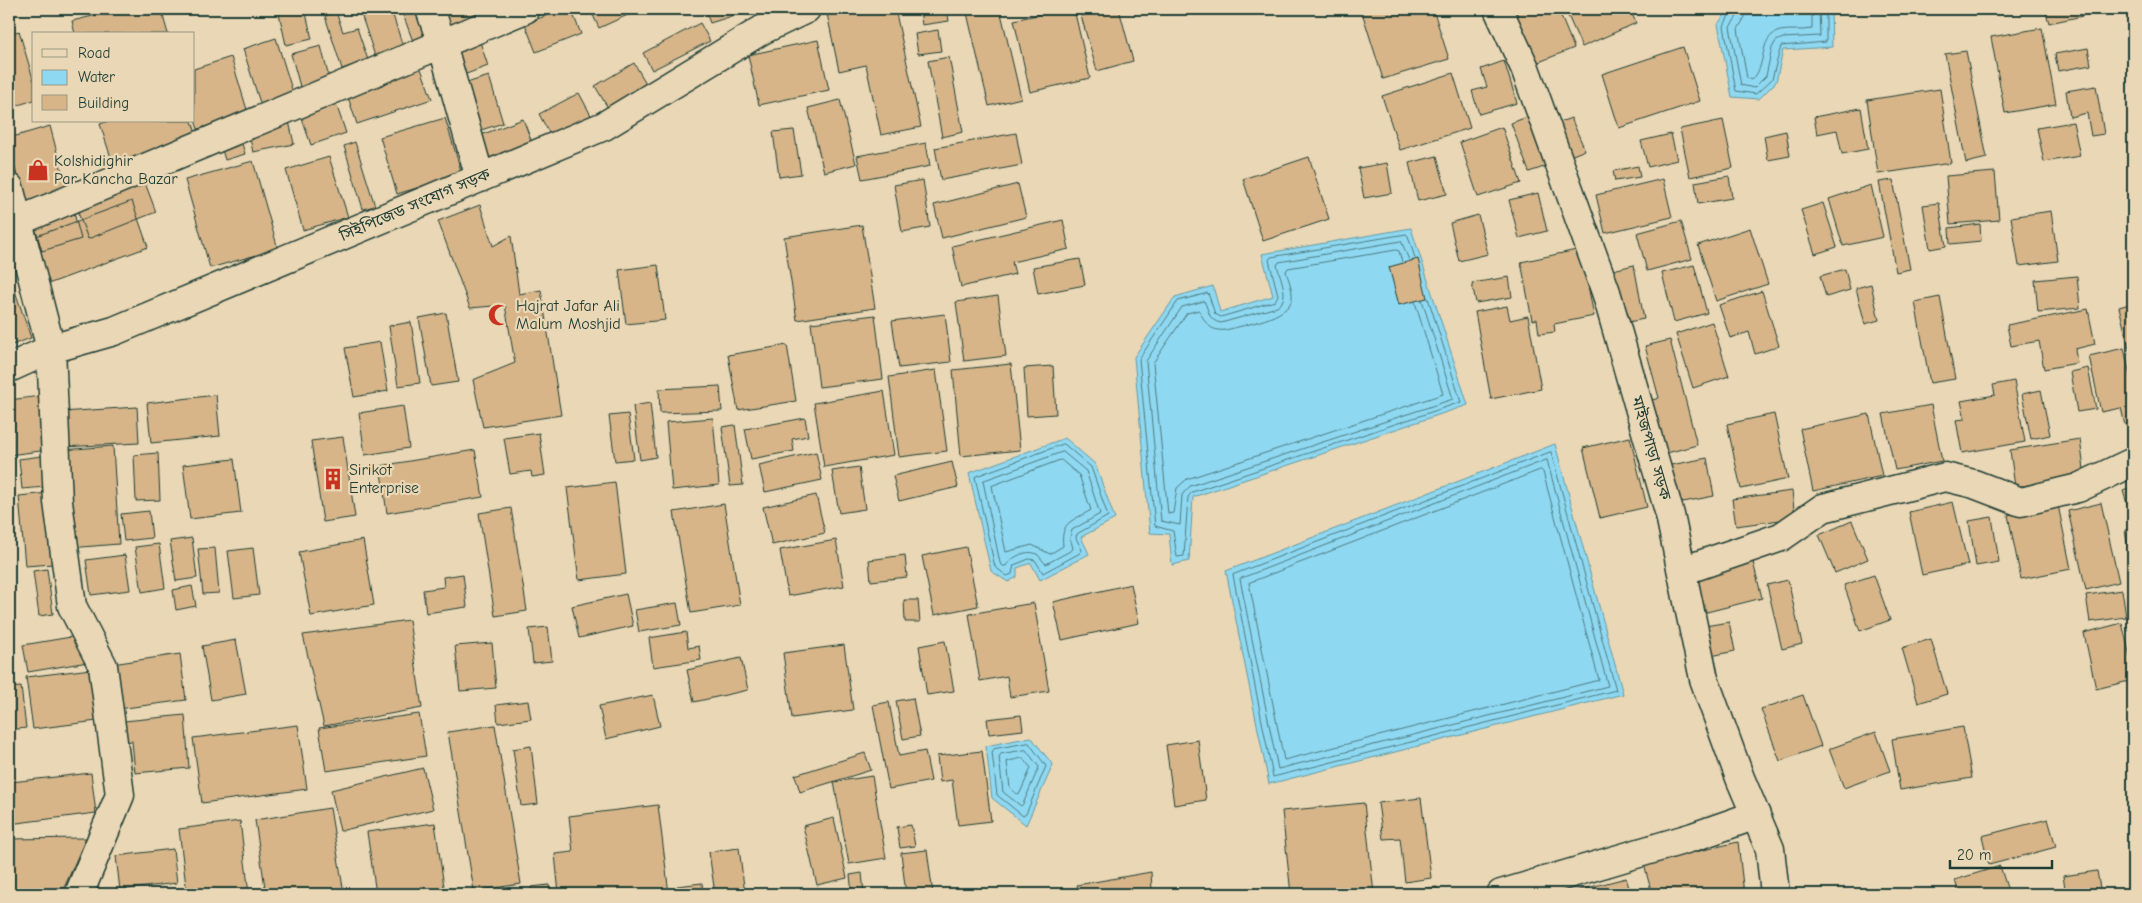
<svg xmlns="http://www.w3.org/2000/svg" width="2142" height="903" viewBox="0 0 2142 903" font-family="'Comic Neue','Noto Sans Bengali',sans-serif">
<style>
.water{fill:#8fd8f1;stroke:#629aa5}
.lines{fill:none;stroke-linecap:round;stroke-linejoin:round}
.shore{stroke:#4c7b80;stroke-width:1}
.building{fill:#d7b589;stroke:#1f3d34}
.minor-casing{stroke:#1f3d34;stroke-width:31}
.minor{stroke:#ead7b5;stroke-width:28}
.labels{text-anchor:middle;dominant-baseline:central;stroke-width:4.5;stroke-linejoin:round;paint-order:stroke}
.poi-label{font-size:16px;fill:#1f3d34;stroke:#ead7b5;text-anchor:start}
.street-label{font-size:16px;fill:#1f3d34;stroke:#ead7b5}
</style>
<rect width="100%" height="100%" fill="#ead7b5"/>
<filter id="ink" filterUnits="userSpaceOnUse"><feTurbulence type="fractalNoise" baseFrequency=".02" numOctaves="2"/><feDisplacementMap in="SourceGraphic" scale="10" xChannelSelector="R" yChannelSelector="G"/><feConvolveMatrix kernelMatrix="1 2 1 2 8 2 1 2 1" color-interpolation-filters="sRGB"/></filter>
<g filter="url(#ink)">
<!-- water -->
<path class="water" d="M1729,9h102l1,38 -49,3 -7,32 -17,17 -27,-2 -14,-73z
M1411,228l57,177 -275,92 -4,64 -17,4 -3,-31 -19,-1 -16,-176 41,-60 38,-11 7,26 53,-16 -11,-42z
M1065,438l30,26 20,55 -34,18 8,17 -49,26 -9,-17 -14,5v9l-9,5 -17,-11 -22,-98z
M1555,444l68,250 -354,90 -43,-213z
M1031,737l22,28 -27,60 -34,-27 -6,-52z"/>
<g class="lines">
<!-- shore -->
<path class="shore" d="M1732,9l-8,17 12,65 20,3 16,-15 9,-33 45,-4v-33
M1739,9l-1,6 -8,12 11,58 13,3 12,-12 6,-28 4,-7 7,-3 37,-2 -1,-27
M1746,9l-1,8 -7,12 9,49 4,2c17,-12 6,-43 29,-49 10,-2 21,0 32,-2v-20
M1415,258l-7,-22 -2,-2 -135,23 -2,3 9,35 -3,6 -54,16 -6,-3 -7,-21 -30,8 -39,58 16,167 18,5 4,26 7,-1 4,-59 4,-5 269,-90 -33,-104
M1409,260l-8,-19 -122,21 -2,3c3,13 14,33 0,42l-56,16c-13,-2 -12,-13 -17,-22l-22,6 -36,54 15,160 19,4 2,-30 8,-9 263,-87 -31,-99
M1402,262l-3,-11 -3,-1 -108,18 -2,3c2,8 7,18 6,27 -2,20 -49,27 -66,32 -17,2 -21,-8 -27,-20l-12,3 -34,50 15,151 5,-1 4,-25 10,-9 256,-85 -28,-92
M1064,444l27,23 17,49 -31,18 -1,4 6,12 -2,3 -37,20 -8,-13 -6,-1 -15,6 -2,9 -5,2 -12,-9 -20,-90z
M1063,452l23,19 14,43 -28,16 -2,8 3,10 -1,2 -26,14c-3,-2 -5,-6 -8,-9 -9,-7 -27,2 -32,11h-3l-3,-3 -17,-82z
M1551,452l65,238 -343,87 -40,-202z
M1061,460l18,15 12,35c-18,11 -31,11 -28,36l-13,8 -18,-9 -26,7 -14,-66z
M1547,460l61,226 -330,83 -38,-190z
M1541,470l2,2 56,208 -315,80 -35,-177z
M1029,743l17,23 -20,48 -3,2 -26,-21 -5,-43 2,-3z
M1026,750l13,17 -16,37 -2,2 -18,-14 -4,-35 2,-3z
M1023,758l8,10 -11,25 -3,1 -7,-6 -3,-26z"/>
</g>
<!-- building -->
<path class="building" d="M122,9h39l7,25h-93l-3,-13z
M278,9h27l7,30 -26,6z
M366,9h25l14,44 -28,9 -17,-51z
M401,9h18l11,30 -16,5z
M435,9h45l2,9 -42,11z
M563,9h8l10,25 -45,18 -11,-28z
M590,9h40l2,4 -33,15z
M705,9h39l1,3 -35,11z
M826,9h69l26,118 -40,8 -15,-70 -27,6z
M920,9h27l2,12 -27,4z
M966,9h34l21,89 -32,8z
M1064,9h10l16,69 -60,14 -16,-72z
M1106,9h13l14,52 -36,10 -16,-55z
M1361,9h72l16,50 -66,20z
M1512,9h46l16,39 -40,16z
M1565,9h65l6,14 -54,24z
M2045,9h36l2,7 -34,7z
M336,12l7,20 14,-4 11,32 -26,9 -17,-53z
M700,23l10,18 -58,29 -9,-17z
M2042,28l14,76 -51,9 -14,-76z
M938,30l3,21 -23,3 -3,-20z
M19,31l15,51v18l-25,8v-74z
M276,38l18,58 -33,10 -18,-57z
M818,40l11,50 -70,15 -11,-50z
M480,42l8,24 -30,11 -8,-25z
M321,46l9,36 -29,8 -10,-36z
M1683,47l17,54 -81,27 -17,-54z
M2088,48l3,17 -33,6 -3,-17z
M1966,51l21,107 -21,5 -21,-109z
M231,57l17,56 -50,16 -4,-12v-48z
M949,57l14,75 -21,5 -14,-76z
M1504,61l13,42 -38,11 -7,-23 15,-4 -6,-18z
M634,63l16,27 -39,23 -16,-27z
M420,66l12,33 -75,25 -11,-33z
M1453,73l17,55 -70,22 -18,-54z
M489,76l14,47 -28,9 -15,-47z
M2096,86l8,48 -13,2 -4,-23 -17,4 -4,-26z
M1940,89l11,74 -73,11 -11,-74z
M579,93l15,28 -40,21 -15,-28z
M334,98l12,35 -35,12 -12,-35z
M840,100l16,64 -32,8 -16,-64z
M1861,108l7,41 -26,5 -5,-24 -20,4 -3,-17z
M1530,116l17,50 -18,6 -18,-49z
M445,118l17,56 -65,20 -17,-57z
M1571,118l14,32 -17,7 -13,-33z
M523,119l11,29 -42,16 -11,-29z
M1723,120l10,48 -43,9 -10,-48z
M109,121h83l6,19 -84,27 -14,-43z
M289,121l5,23 -41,8 -5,-22z
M2073,122l7,34 -36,6 -7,-34z
M50,126l18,68 -43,12 -16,-61v-7z
M1502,127l19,56 -43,14 -18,-55z
M794,130l7,44 -22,3 -6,-45z
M1786,131l4,25 -22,4 -4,-24z
M1016,133l6,32 -81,15 -6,-32z
M1671,134l6,26 -29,7 -7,-26z
M240,137l5,17 -20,6 -5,-17z
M355,142l20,64 -12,3 -19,-63z
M926,143l4,23 -68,13 -5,-23z
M1437,156l10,38 -29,7 -9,-38z
M329,157l19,60 -45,13 -17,-60z
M1309,157l20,62 -66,22 -20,-62z
M253,161l25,88 -68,19 -25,-88z
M1387,163l5,30 -28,5 -6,-30z
M1638,166l2,11 -25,4 -2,-10z
M1995,172l4,48 -49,4 -4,-48z
M142,175l14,37 -68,27 -14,-37z
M1729,176l3,22 -34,6 -3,-22z
M1663,179l9,38 -67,16 -9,-38z
M923,180l7,47 -28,5 -8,-47z
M1893,180l17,89 -14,3 -17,-90z
M1018,184l8,33 -84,21 -8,-33z
M1871,185l12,52 -40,9 -14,-47z
M1538,193l9,38 -28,7 -10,-38z
M132,201l16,46 -108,40 -17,-46z
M1823,203l14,44 -22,7 -14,-44z
M1939,203l7,43 -16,3 -7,-44z
M480,205l13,41 18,-10 8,58 22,-4 20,125 -78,12 -10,-47 42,-17 -10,-58 -35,3 -32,-87z
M73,209l8,30 -39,12 -9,-30z
M2051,211l7,50 -39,5 -8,-49z
M1478,215l10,39 -29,7 -9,-38z
M1063,220l6,29 -57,13 3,12 -54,13 -9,-41z
M1681,221l11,38 -45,12 -10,-38z
M1980,224l1,17 -31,3 -1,-16z
M862,225l13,83 -78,12 -13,-83z
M1750,228l18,56 -52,17 -18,-56z
M1581,249l13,67 -40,8 1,8 -16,2 -2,-15 -5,1 -11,-58z
M1080,259l5,26 -47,9 -5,-27z
M1418,259l9,39 -28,7 -10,-38z
M658,265l7,55 -39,4 -7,-54z
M1634,265l10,54 -21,4 -10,-53z
M1694,265l13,48 -33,9 -12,-49z
M1845,269l5,21 -24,7 -6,-21z
M2077,276l3,32 -42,4 -3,-32z
M1509,277l3,20 -36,6 -4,-20z
M1871,284l8,36 -14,4 -9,-36z
M13,285l18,53 -22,8v-60z
M1762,291l17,55 -24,8 -6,-22 -19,6 -11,-33z
M998,296l8,60 -42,5 -8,-59z
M1940,297l15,82 -25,4 -15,-81z
M2133,303v62l-14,-58z
M1507,306l3,14 18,-4 13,73 -50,10 -16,-87z
M2088,309l7,35 -20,5 2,14 -33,6 -5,-28 -28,5 -4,-21z
M446,313l12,69 -27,4 -12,-68z
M945,314l6,48 -52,6 -7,-47z
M875,315l8,64 -64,8 -8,-64z
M411,322l9,61 -22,3 -9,-60z
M1712,322l17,54 -36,12 -17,-54z
M1670,340l27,105 -34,9 -14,-53 10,-3 -14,-52z
M380,342l8,49 -34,6 -9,-49z
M787,345l9,56 -58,9 -10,-55z
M2124,348l9,42v33l-8,2 -4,-17 -20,4 -12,-56z
M1011,364l9,86 -59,6 -8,-86z
M1053,366l3,48 -29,2 -3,-48z
M2088,368l8,41 -19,3 -7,-40z
M936,370l11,81 -48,6 -10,-80z
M2014,381l11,61 -63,11 -6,-33 9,-1 -4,-18 34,-6 -2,-10z
M720,386l2,25 -62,2 -1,-24z
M2041,390l9,45 -19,4 -9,-45z
M884,391l10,64 -70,12 -10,-64z
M216,395l4,41 -69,7 -4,-40z
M41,396l7,54 -39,5v-55z
M650,403l6,54 -16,3 -7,-54z
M1931,405l11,56 -47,9 -12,-56z
M403,406l6,42 -44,7 -6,-42z
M137,407l2,36 -76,4 -2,-35z
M628,414l6,45 -19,2 -6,-45z
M1774,414l14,65 -47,10 -14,-65z
M1869,414l13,62 -69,15 -13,-62z
M713,418l6,67 -47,5 -6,-68z
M805,418l3,18 -16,3 2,12 -43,8 -6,-30z
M735,425l8,60 -13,1 -8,-59z
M539,433l6,42 -13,2 -1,-6 -21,3 -6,-36z
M343,437l12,80 -32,5 -12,-81z
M1630,437l17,70 -47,11 -17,-70z
M2080,439l5,38 -70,10 -5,-37z
M113,446l6,98 -50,4 -7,-98z
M475,450l8,47 -96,16 -7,-47z
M816,452l6,28 -57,12 -6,-27z
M158,453l2,47 -24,1 -2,-46z
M42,456l3,31 -23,2 -3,-30z
M1707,458l7,38 -36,7 -7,-38z
M234,459l7,54 -51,6 -7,-54z
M952,462l6,25 -59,14 -6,-25z
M859,467l6,42 -26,4 -7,-42z
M615,482l11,92 -47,6 -12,-92z
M2133,487v35l-10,-31z
M1792,491l3,27 -59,8 -4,-27z
M48,493l5,71 -28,2 -6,-70z
M816,495l9,38 -53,12 -9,-38z
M1953,502l15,63 -46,10 -13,-63z
M2101,503l18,79 -33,8 -18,-79z
M724,504l16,101 -49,8 -17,-101z
M2058,505l13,64 -50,10 -13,-64z
M511,508l16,103 -32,5 -16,-103z
M149,511l3,27 -28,3 -3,-27z
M1992,517l7,45 -23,4 -7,-45z
M1852,521l16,38 -33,14 -16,-38z
M2133,528v47h-1l-7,-45z
M192,538l5,40 -21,3 -6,-40z
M363,540l11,65 -63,11 -12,-64z
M836,540l8,46 -56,10 -8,-46z
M159,544l6,44 -23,4 -7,-45z
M966,547l12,59 -44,9 -12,-59z
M215,548l4,45 -16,1 -5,-45z
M253,548l6,47 -25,3 -6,-47z
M1751,554l11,44 -59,15 -12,-43z
M125,555l5,35 -39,5 -5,-35z
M905,555l2,22 -36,4 -2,-21z
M47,569l6,45 -14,2 -6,-45z
M463,574l4,33 -41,6 -3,-23 21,-3 -1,-10z
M1874,575l16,45 -30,11 -16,-46z
M1788,580l14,64 -20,5 -15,-64z
M1131,584l8,39 -77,17 -9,-38z
M192,586l4,20 -20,4 -3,-20z
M2122,590l4,27 -36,5 -4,-27z
M626,594l7,32 -54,12 -7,-32z
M904,600h14l2,22h-15z
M677,603l4,22 -42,7 -4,-22z
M1034,603l15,88 -39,6 -3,-21 -27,5 -11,-67z
M409,620l13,88 -98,18 -21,-91z
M1729,622l6,29 -24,5 -6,-30z
M2122,623l11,46v11l-37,9 -12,-56z
M548,627l4,34 -19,2 -4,-34z
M686,632l2,16 11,-2 2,14 -48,7 -4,-29z
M83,635l5,27 -60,10 -5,-27z
M1931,639l16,55 -29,9 -16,-55z
M236,640l10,54 -35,6 -9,-54z
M945,641l9,50 -27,4 -8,-49z
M492,643l4,45 -36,3 -5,-45z
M844,645l9,65 -61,8 -9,-65z
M180,654l6,46 -68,9 -6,-45z
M741,658l7,32 -54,12 -7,-32z
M91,669l6,52 -64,8 -7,-52z
M21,687l5,41 -17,2v-42z
M653,695l7,31 -54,13 -7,-33z
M1803,695l18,51 -41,15 -19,-52z
M913,698l7,38 -17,3 -7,-38z
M528,701l3,18 -33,4 -2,-18z
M889,702l10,54 26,-5 6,30 -42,8 -16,-84z
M419,714l7,42 -100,15 -7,-43z
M185,715l4,53 -54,5 -3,-32 -15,2 -3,-21z
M1021,715l2,15 -34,4 -2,-15z
M298,725l9,64 -105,14 -9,-65z
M495,725l26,159 -47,7 -26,-159z
M1963,727l9,51 -72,12 -8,-51z
M1876,732l14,39 -46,17 -15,-39z
M1198,740l8,60 -32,5 -8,-60z
M531,746l7,58 -17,2 -8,-57z
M982,751l9,70 -33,4 -6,-45 -12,2 -3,-26z
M865,753l6,17 -71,22 -5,-17z
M9,758l2,24 80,-9 5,40 -87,11z
M423,768l10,41 -93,22 -9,-41z
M872,776l14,82 -37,6 -15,-82z
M1421,798l10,80 -26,4 -5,-44 -17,1 -5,-36z
M1364,803l10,91h-83l-9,-83z
M658,805l11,89h-110l-4,-40 18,-2 -4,-36z
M330,808l14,86h-78l-11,-74z
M834,818l13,60 -30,7 -14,-59z
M2048,819l8,28 -67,18 -7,-29z
M240,821l9,73h-62l-8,-65z
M435,823l10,71h-69l-9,-62z
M911,825l4,21 -15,2 -3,-21z
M86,838l-22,50 -55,3v-52z
M1738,842l6,52h-92l-8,-30z
M739,848l6,46h-30l-6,-42z
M173,849l4,34 -57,7 -4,-34z
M927,850l6,44h-27l-5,-41z
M2000,866l9,28h-50l-4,-14z
M2097,871l4,23h-35l-3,-18z
M1151,872l1,18 -35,4h-38l-2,-9z
M862,873l2,21h-12l-2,-19z
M1626,878l5,16h-67z
M702,883l1,11h-25l-1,-8z
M549,885l1,9h-18l-1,-7z
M1437,887l1,7h-21l-1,-4z
M899,890l1,4h-25l-1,-1z"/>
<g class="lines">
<!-- minor casing -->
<g class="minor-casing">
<path id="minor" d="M430,9l12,35 38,134
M1498,9l27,59 81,224 64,223 34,164 36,99 30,71 5,45
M9,187l42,162 7,153 14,104 31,60 17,129 -41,99
M9,225l516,-216
M9,368l42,-19 63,-18 490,-205 158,-96 44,-21
M1682,571l99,-34 42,-29 122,-31 29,7 47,18 57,-14 55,-26
M1501,894l192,-57 63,-22"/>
</g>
<!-- minor -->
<use href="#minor" class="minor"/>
</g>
</g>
<!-- icons -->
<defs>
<g id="shop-bare" transform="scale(1.725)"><path d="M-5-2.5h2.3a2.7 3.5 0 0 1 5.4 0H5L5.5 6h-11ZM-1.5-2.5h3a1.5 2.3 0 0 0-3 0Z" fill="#c8321e" stroke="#ead7b5" stroke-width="2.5" paint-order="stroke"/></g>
<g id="mosque-bare" transform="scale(1.725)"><path d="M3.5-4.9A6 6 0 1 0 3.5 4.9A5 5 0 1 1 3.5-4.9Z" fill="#c8321e" stroke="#ead7b5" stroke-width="2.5" paint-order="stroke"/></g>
<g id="building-bare" transform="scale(1.725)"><path d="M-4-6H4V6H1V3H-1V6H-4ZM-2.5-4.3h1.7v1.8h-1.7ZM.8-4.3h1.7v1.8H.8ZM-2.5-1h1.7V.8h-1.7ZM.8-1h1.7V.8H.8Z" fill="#c8321e" stroke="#ead7b5" stroke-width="2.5" paint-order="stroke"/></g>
</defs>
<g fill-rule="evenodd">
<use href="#shop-bare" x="38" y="170"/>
<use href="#mosque-bare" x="499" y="315"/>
<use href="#building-bare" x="333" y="479"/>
</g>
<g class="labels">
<!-- poi labels -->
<g class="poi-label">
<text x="54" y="161">Kolshidighir<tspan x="54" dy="18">Par Kancha Bazar</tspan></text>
<text x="516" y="306">Hajrat Jafar Ali<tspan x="516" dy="18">Malum Moshjid</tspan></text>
<text x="349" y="470">Sirikot<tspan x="349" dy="18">Enterprise</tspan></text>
</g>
<!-- street labels -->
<g class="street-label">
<text transform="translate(415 205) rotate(-23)">সিইপিজেড সংযোগ সড়ক</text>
<text transform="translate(1651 448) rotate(74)">মাইজপাড়া সড়ক</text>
</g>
</g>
<!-- margin -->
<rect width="2142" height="903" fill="none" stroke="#ead7b5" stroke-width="30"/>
<rect x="15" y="15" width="2112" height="873" fill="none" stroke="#1f3d34" stroke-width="2" filter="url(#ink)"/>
<!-- legend -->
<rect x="32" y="32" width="162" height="90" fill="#ead7b5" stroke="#999981"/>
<rect x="42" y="49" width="25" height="8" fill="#ead7b5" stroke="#999981"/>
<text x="78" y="58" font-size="15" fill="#1f3d34">Road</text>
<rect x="42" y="70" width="25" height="15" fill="#8fd8f1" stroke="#999981"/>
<text x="78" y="82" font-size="15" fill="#1f3d34">Water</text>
<rect x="42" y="95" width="25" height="15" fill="#d7b589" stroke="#999981"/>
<text x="78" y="108" font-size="15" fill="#1f3d34">Building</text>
<!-- scale -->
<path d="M1950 860v8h102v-8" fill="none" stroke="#1f3d34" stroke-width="2.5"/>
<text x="1957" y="860" font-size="15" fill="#1f3d34" stroke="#ead7b5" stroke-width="4" paint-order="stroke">20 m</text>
</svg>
